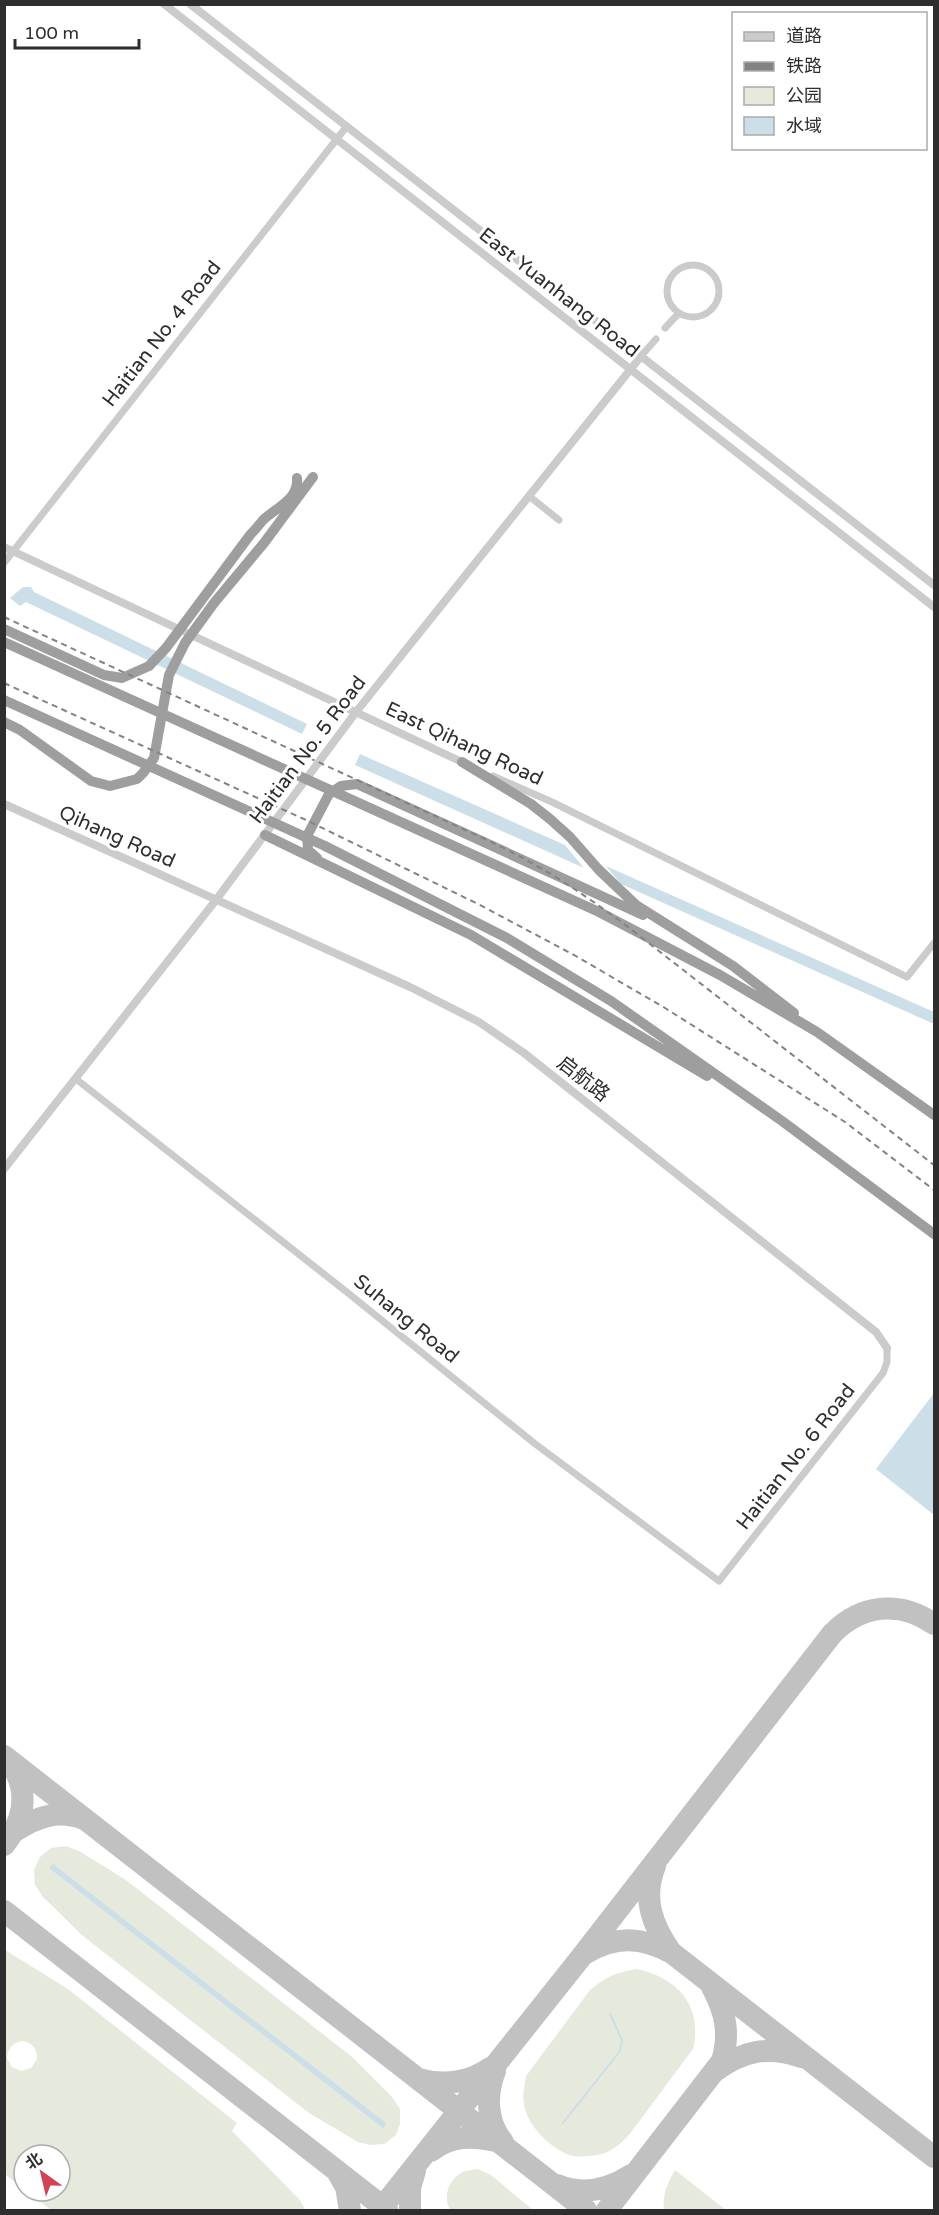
<svg xmlns="http://www.w3.org/2000/svg" width="939" height="2215" viewBox="0 0 939 2215" font-family="'Varela Round','Noto Sans SC',sans-serif">
<style>
.green{fill:#e5eadd;fill-rule:evenodd}
.water{fill:#ccdee8}
.lines{fill:none;stroke-linecap:round;stroke-linejoin:round}
.stream{stroke:#ccdee8;stroke-width:2}
.taxiway{stroke:#c1c1c1;stroke-width:22}
.minor{stroke:#cbcbcb;stroke-width:7}
.tertiary{stroke:#cbcbcb;stroke-width:8}
.trunk{stroke:#9e9e9e;stroke-width:10}
.rail{stroke:#838383;stroke-width:2;stroke-dasharray:6 4.5;stroke-linecap:butt}
.labels{text-anchor:middle;dominant-baseline:central;stroke-width:6;stroke-linejoin:round;paint-order:stroke}
.street-label{font-size:20px;fill:#2e2e2e;stroke:#fff}
</style>
<rect width="100%" height="100%" fill="#fff"/>
<!-- green -->
<path class="green" d="M66,1846l13,5 47,29 225,176 41,41 8,12v15l-4,11 -12,9 -14,1 -12,-3 -49,-29 -226,-177 -40,-39 -8,-12 -1,-15 6,-13 11,-9z
M5,1950l63,39 169,134 -5,8 67,68 5,8 -1,3h-252l-25,-19h34v-36h-36v35l-19,-16zM23,2041c10,2 14,8 14,18l-6,9 -10,3 -9,-4 -5,-9c1,-10 6,-16 16,-17z
M637,1969c41,9 66,37 56,80l-64,86c-8,8 -16,16 -27,19 -9,2 -23,4 -33,1 -18,-7 -39,-27 -44,-46 -3,-12 -1,-22 1,-33l64,-86c15,-13 27,-18 47,-21z
M478,2169l13,6 42,35h-83c-7,-13 -2,-31 13,-38 4,-2 10,-2 15,-3z
M675,2170l51,40h-62c-2,-15 3,-26 11,-40z"/>
<!-- water -->
<path class="water" d="M23,587h8l3,5 273,132 -5,10 -276,-132 -6,4 -10,-8z
M360,754l205,91 19,23 -229,-103z
M606,866l328,146v12l-313,-140z
M934,1393v122l-58,-46z
M53,1864l333,259 -3,5 -334,-260z"/>
<g class="lines">
<!-- stream -->
<path class="stream" d="M563,2123l57,-72 2,-11 -12,-26"/>
<!-- taxiway -->
<path class="taxiway" d="M4,1756l582,454
M15,1831c22,-14 43,-22 69,-12
M4,1845c21,-26 26,-54 6,-83
M655,1866c-13,32 -3,59 16,86
M4,1911l383,299
M586,1953c30,-18 56,-16 86,0l262,204
M495,2071c-9,23 -9,51 8,71
M715,2071c28,-20 53,-26 86,-14
M419,2079c24,7 50,4 71,-11
M431,2151c20,-16 42,-15 65,-10
M338,2173l8,14 4,23
M557,2185c26,11 52,4 74,-10
M380,2210l202,-254 250,-322c29,-30 68,-34 102,-10
M410,2210v-22l5,-17
M607,2210l115,-149c8,-27 4,-48 -10,-74"/>
<!-- minor -->
<path class="minor" d="M667 291a26 26 0 1 1 52 0a26 26 0 1 1-52 0Z
M665,328l14,-15
M642,355l14,-16
M529,496l30,24
M4,563l343,-437
M493,776l59,26 355,175 27,-34
M76,1079l272,214 186,150 185,138 164,-208 4,-11v-14"/>
<!-- tertiary -->
<path class="tertiary" d="M164,4l770,603
M190,4l744,581
M4,547l458,215
M4,804l406,183 69,35 45,31 352,279 11,16
M4,1169l212,-269 140,-188 286,-357"/>
<!-- trunk -->
<path class="trunk" d="M4,629l100,46 18,3 27,-12 17,-18 84,-113c5,-5 9,-10 13,-15 14,-13 36,-21 34,-42
M4,642l595,270 121,63 97,57 117,83
M4,700l321,146 182,92 104,63 171,120 152,113
M4,722l16,8 71,51 19,5 27,-7 6,-6 11,-15 15,-83 16,-32 29,-40 50,-60 49,-66
M462,762l69,42 19,15 20,18 29,33 37,35 97,61 61,47
M265,835l206,100 236,141
M317,858l-9,-8 -1,-14 22,-42 12,-8 16,-2 286,131"/>
<!-- rail -->
<path class="rail" d="M4,617l481,222c52,24 98,54 143,88l306,238
M4,683l302,137 172,84 96,51 91,53 180,114 89,68"/>
</g>
<g class="labels">
<!-- street labels -->
<g class="street-label">
<text transform="translate(559 293) rotate(38)">East Yuanhang Road</text>
<text transform="translate(162 334) rotate(-52)">Haitian No. 4 Road</text>
<text transform="translate(464 744) rotate(25)">East Qihang Road</text>
<text transform="translate(308 750) rotate(-53)">Haitian No. 5 Road</text>
<text transform="translate(117 837) rotate(24)">Qihang Road</text>
<text transform="translate(583 1079) rotate(38)">启航路</text>
<text transform="translate(406 1319) rotate(39)">Suhang Road</text>
<text transform="translate(796 1457) rotate(-52)">Haitian No. 6 Road</text>
</g>
</g>
<!-- border -->
<rect width="939" height="2215" fill="none" stroke="#2e2e2e" stroke-width="12"/>
<!-- legend -->
<rect x="732" y="12" width="195" height="138" fill="#ffffff" stroke="#ababab" stroke-width="1.5"/>
<rect x="744" y="32" width="30" height="9" fill="#cbcbcb" stroke="#ababab" stroke-width="1.5"/>
<text x="786" y="42" font-size="18" fill="#2e2e2e">道路</text>
<rect x="744" y="62" width="30" height="9" fill="#838383" stroke="#ababab" stroke-width="1.5"/>
<text x="786" y="72" font-size="18" fill="#2e2e2e">铁路</text>
<rect x="744" y="87" width="30" height="18" fill="#e5eadd" stroke="#ababab" stroke-width="1.5"/>
<text x="786" y="102" font-size="18" fill="#2e2e2e">公园</text>
<rect x="744" y="117" width="30" height="18" fill="#ccdee8" stroke="#ababab" stroke-width="1.5"/>
<text x="786" y="132" font-size="18" fill="#2e2e2e">水域</text>
<!-- north arrow -->
<g transform="translate(42 2173) rotate(326)"><circle r="28" fill="#ffffff" stroke="#ababab" stroke-width="1.5"/>
<path d="M0-4.5L10 22L0 15L-10 22Z" fill="#d14456"/>
<text y="-9" font-size="16" font-weight="bold" text-anchor="middle" fill="#2e2e2e">北</text>
</g>
<!-- scale -->
<path d="M15 39v9h124v-9" fill="none" stroke="#2e2e2e" stroke-width="3"/>
<text x="24" y="39" font-size="18" fill="#2e2e2e" stroke="#ffffff" stroke-width="4.5" paint-order="stroke">100 m</text>
</svg>
